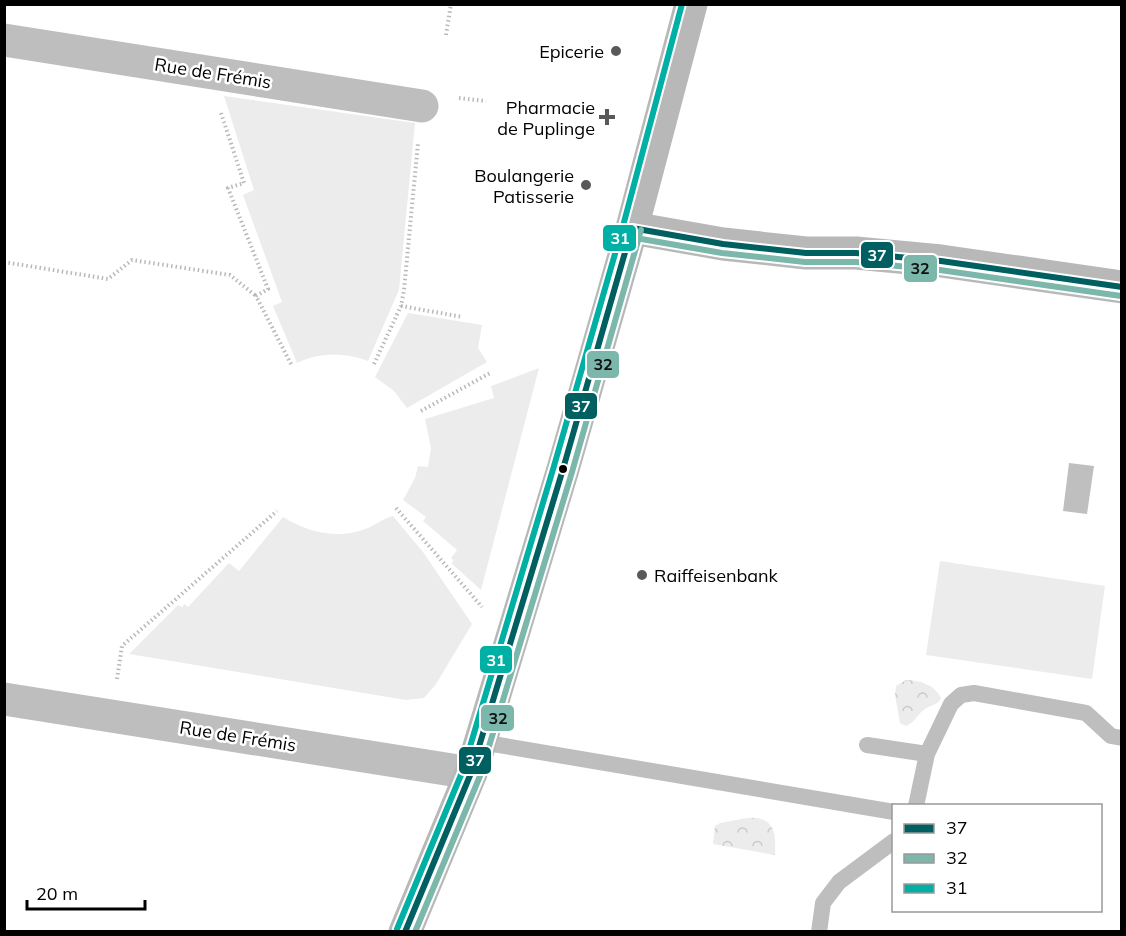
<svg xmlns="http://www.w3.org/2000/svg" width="1126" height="936" viewBox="0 0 1126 936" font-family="Mulish,sans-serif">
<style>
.green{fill:#ececec}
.forest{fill:url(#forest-crowns)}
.water{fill:#bfbfbf}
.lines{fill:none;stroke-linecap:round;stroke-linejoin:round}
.path{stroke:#b9b9b9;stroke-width:4;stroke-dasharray:1.5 3;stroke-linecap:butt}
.lane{stroke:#bebebe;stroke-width:16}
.street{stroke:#bebebe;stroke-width:33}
.secondary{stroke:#b8b8b8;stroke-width:33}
.bus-1-casing{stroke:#fff;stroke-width:10}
.bus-2-casing{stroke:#fff;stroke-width:10}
.bus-3-casing{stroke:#fff;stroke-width:10}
.bus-1{stroke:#005f61;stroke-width:6}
.bus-2{stroke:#7bb7ab;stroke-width:6}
.bus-3{stroke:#00b0a4;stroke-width:6}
.poi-dot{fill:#595959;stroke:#fff;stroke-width:2}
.bus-dot{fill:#000;stroke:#fff;stroke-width:2}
.labels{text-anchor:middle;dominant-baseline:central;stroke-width:5;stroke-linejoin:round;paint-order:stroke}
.poi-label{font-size:18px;fill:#000;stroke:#fff;text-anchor:end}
.street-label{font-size:18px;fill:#000;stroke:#fff}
.line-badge{stroke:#fff;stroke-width:2}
.badge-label{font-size:16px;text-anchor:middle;font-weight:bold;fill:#fff}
.pale-badge-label{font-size:16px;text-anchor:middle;font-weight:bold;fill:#111}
</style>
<defs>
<pattern id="forest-crowns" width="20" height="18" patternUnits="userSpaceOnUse" patternTransform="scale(1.5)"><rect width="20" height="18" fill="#ececec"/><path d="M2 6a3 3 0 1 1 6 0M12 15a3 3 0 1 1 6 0" fill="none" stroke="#c9c9c9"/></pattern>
</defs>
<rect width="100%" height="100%" fill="#fff"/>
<!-- green -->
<path class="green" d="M224,96l191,27 -16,167 -31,71c-23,-9 -48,-9 -71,2l-24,-57 9,-4 -39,-107 11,-5z
M408,313l74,12 -4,23 9,14 -80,46 -13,-17 -19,-14z
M539,368l-58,222 -30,-27 3,-2 -3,-3 6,-8 -34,-29 3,-4 -23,-17 12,-22 3,-12 10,1 3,-19 -6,-29 69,-21 -3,-12z
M393,516l30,36 49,72 -36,60 -12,14 -18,2 -277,-46 49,-49 4,2 3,-3 3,3 41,-44 10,8 44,-54c26,16 56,23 85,11 9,-4 16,-10 25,-12z
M940,561l165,25 -13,93 -166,-24z"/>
<!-- forest -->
<path class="forest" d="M906,680c14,0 29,5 35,18 -3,7 -9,6 -16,11 -8,5 -9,13 -19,17l-6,-3 -5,-28 1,-9z
M747,818c28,-2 29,15 28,37l-62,-11 2,-18 5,-3z"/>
<!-- water -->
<path class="water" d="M1069,463l25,3 -7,48 -24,-3z"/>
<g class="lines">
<!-- path -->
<path class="path" d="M446,35l5,-31
M459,98l27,3
M221,113l23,70 -16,5 40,101 -12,7 36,70
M4,262l104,17 24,-19 98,15 26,21
M401,306l62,11
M374,364l27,-58 3,-16 14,-147
M421,411l71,-39
M396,508l86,99
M117,679l5,-33 155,-135"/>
<!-- lane -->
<path class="lane" d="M481,742l413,70
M867,745l60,9 24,-50 10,-9 13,-2 112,20 25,23 11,2
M916,806l11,-52
M819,932l4,-29 16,-21 55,-41"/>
<!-- street -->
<path class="street" d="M4,40l418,66
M4,699l467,74"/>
<!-- secondary -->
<path class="secondary" d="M632,228l91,16 83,9h50l85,8 181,26
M405,932l66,-159 92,-304 69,-241 59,-224"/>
<!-- bus-1 casing -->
<g class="bus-1-casing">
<path id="bus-1" d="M632,228l91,16 83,9h50l85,8 181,26
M405,932l66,-159 92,-304 69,-241"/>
</g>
<!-- bus-2 casing -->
<g class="bus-2-casing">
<path id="bus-2" d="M630,237l92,16 83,9h51l84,8 181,26
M415,932l65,-156 92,-304 69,-242"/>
</g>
<!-- bus-3 casing -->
<g class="bus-3-casing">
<path id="bus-3" d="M397,929l66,-159 91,-304 69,-240 59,-222"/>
</g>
<!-- bus-1 -->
<use href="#bus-1" class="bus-1"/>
<!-- bus-2 -->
<use href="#bus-2" class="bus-2"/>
<!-- bus-3 -->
<use href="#bus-3" class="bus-3"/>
</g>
<!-- markers -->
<g class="poi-dot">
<circle cx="616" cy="51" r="6"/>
<path d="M604 108h6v6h6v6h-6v6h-6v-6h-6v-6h6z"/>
<circle cx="586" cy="185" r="6"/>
<circle cx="642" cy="575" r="6"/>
</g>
<circle class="bus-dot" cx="563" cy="469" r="5"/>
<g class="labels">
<!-- poi labels -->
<g class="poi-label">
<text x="604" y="51">Epicerie</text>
<text x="595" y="107">Pharmacie<tspan x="595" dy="21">de Puplinge</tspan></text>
<text x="574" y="175">Boulangerie<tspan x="574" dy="21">Patisserie</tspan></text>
<text x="654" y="575" text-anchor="start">Raiffeisenbank</text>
</g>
<!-- street labels -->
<g class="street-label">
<text transform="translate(213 73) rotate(9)">Rue de Frémis</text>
<text transform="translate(238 736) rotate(9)">Rue de Frémis</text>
</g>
</g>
<g class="line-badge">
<rect x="602" y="224" width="35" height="28" rx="6" fill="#00b0a4"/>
<rect x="860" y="241" width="34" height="28" rx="6" fill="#005f61"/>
<rect x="903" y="254" width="35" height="29" rx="6" fill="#7bb7ab"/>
<rect x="586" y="350" width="34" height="29" rx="6" fill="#7bb7ab"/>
<rect x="564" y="392" width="34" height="28" rx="6" fill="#005f61"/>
<rect x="479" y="645" width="34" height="29" rx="6" fill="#00b0a4"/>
<rect x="480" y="704" width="35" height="28" rx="6" fill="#7bb7ab"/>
<rect x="458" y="746" width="34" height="29" rx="6" fill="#005f61"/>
</g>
<g class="badge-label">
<text x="620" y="244">31</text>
<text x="877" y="261">37</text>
<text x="581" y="412">37</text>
<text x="496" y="666">31</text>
<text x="475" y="766">37</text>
</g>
<g class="pale-badge-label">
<text x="920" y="274">32</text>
<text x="603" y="370">32</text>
<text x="498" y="724">32</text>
</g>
<!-- border -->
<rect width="1126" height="936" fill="none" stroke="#000000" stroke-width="12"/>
<!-- legend -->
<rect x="892" y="804" width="210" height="108" fill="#ffffff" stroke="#999999" stroke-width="1.5"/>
<rect x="904" y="824" width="30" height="9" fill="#005f61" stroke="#999999" stroke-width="1.5"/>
<text x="946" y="834" font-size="18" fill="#000000">37</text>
<rect x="904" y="854" width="30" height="9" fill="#7bb7ab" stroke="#999999" stroke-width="1.5"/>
<text x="946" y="864" font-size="18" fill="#000000">32</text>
<rect x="904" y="884" width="30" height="9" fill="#00b0a4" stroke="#999999" stroke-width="1.5"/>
<text x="946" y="894" font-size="18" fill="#000000">31</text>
<!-- scale -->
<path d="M27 900v9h118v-9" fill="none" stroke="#000000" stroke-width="3"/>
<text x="36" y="900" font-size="18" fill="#000000" stroke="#ffffff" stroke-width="4.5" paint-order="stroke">20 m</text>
</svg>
